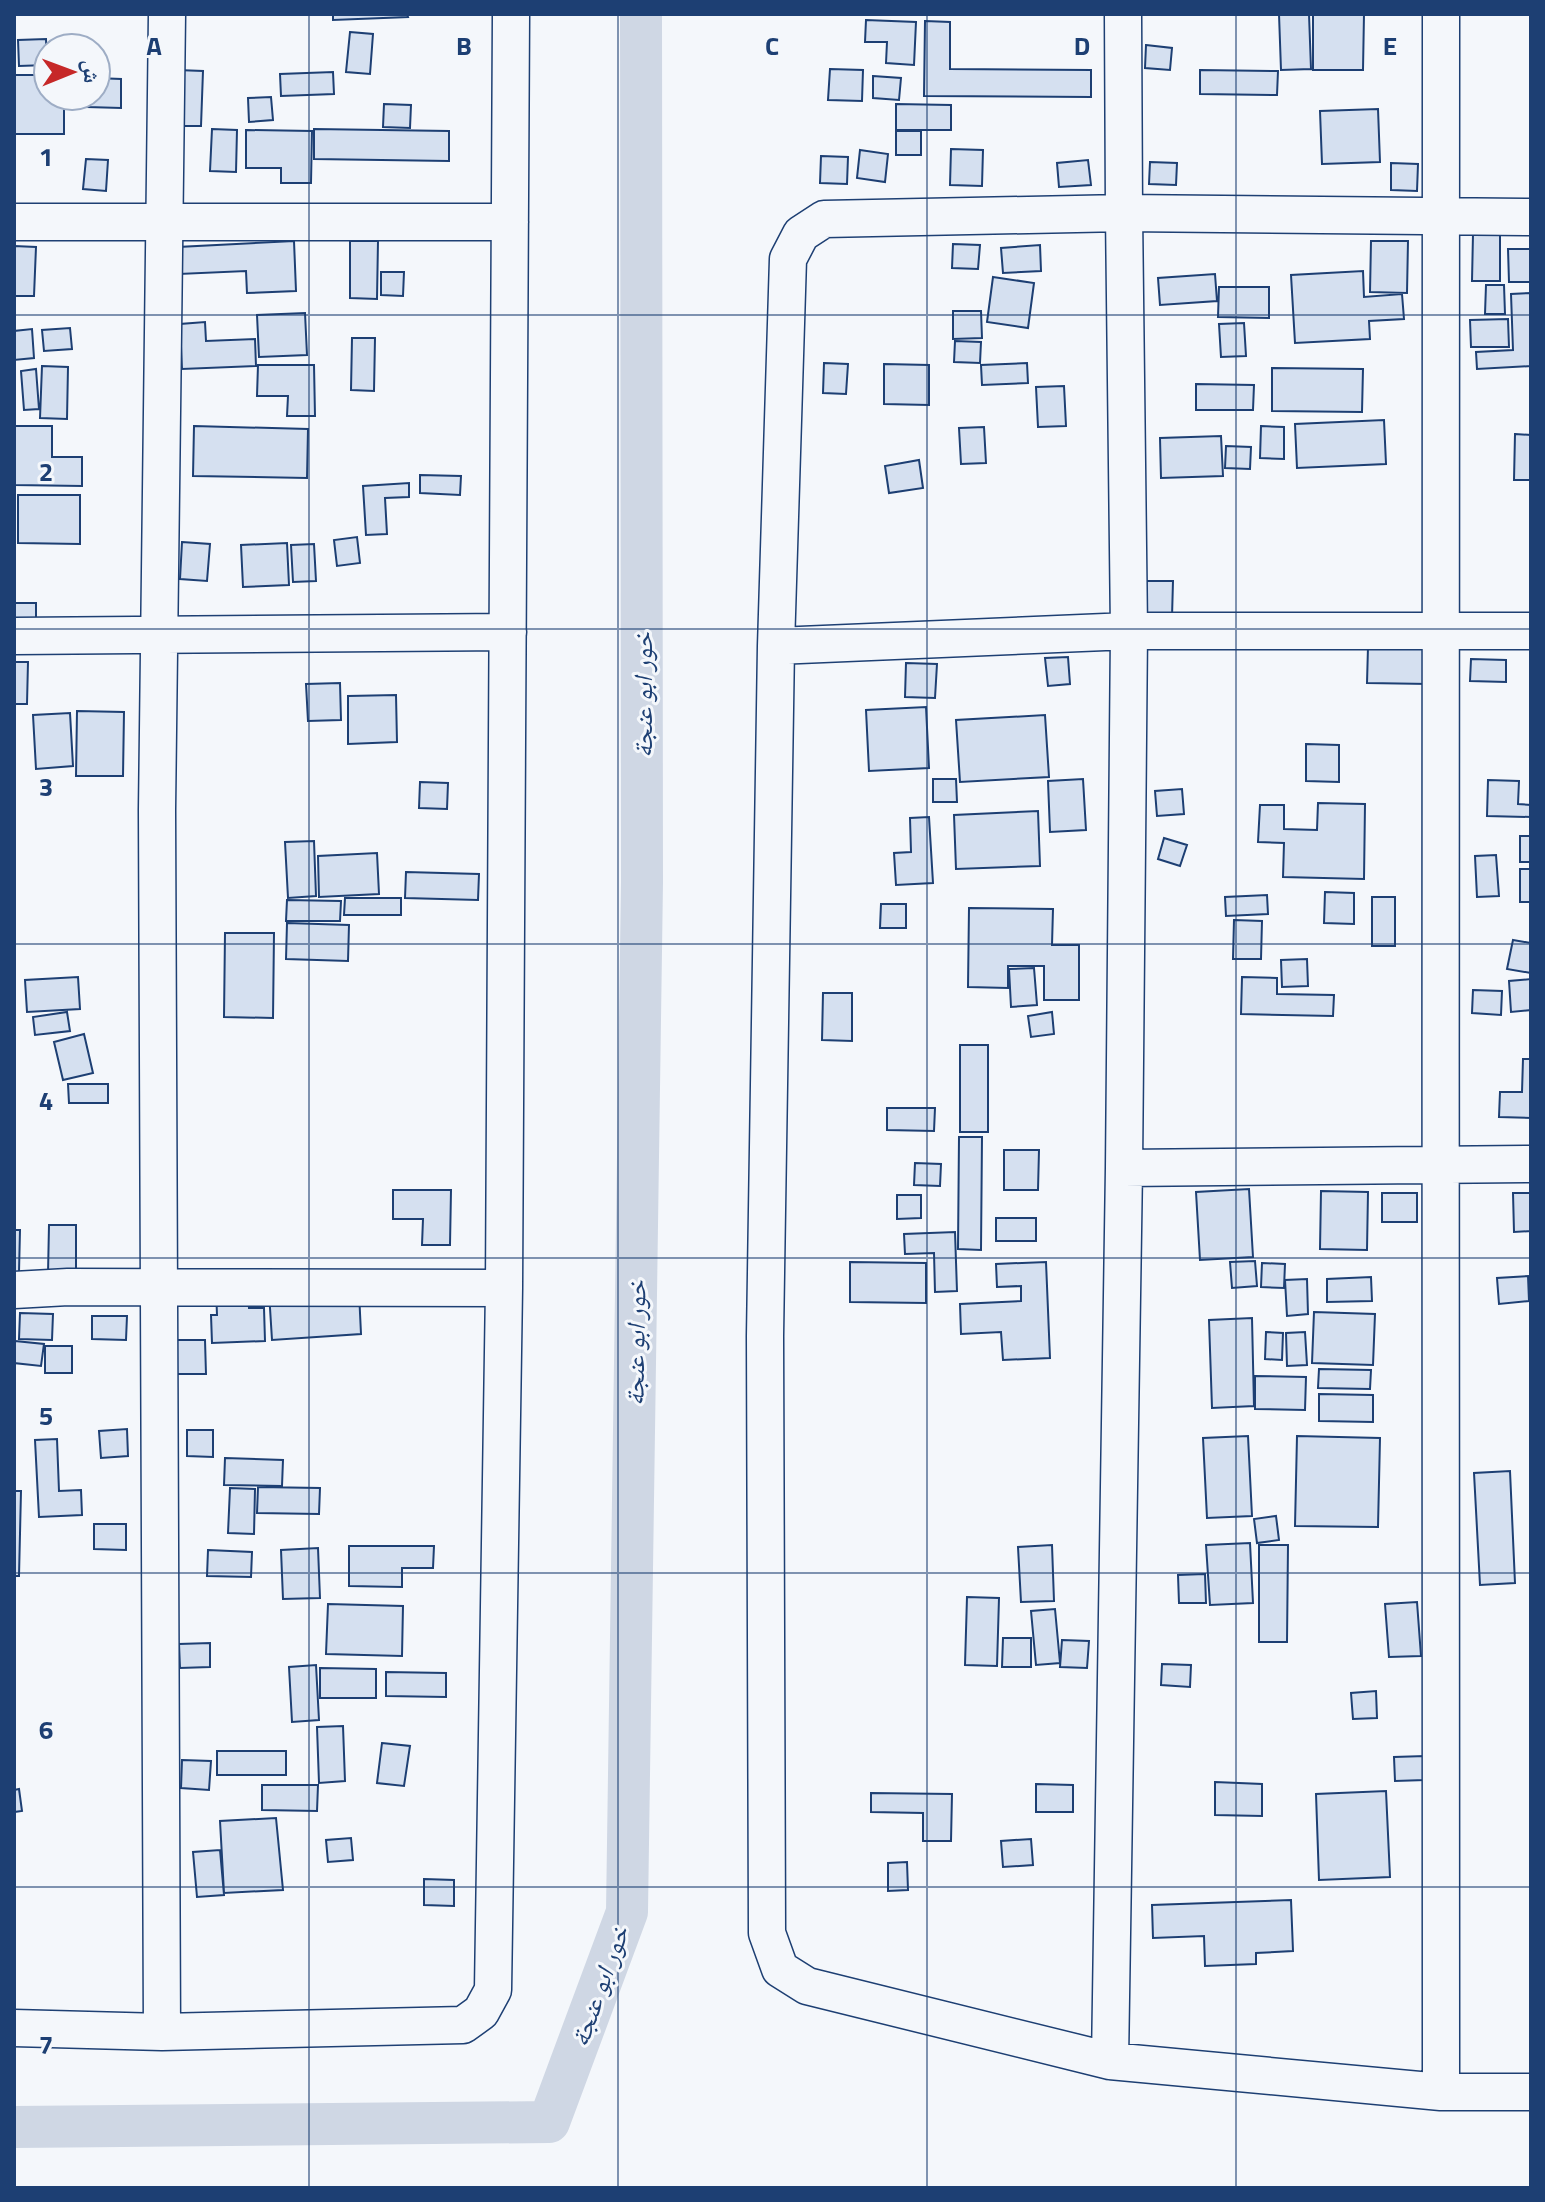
<svg xmlns="http://www.w3.org/2000/svg" width="1545" height="2202" viewBox="0 0 1545 2202" font-family="'Titillium Web','Noto Naskh Arabic',sans-serif">
<style>
.lines{fill:none;stroke-linecap:round;stroke-linejoin:round}
.canal{stroke:#cfd7e4;stroke-width:42}
.building{fill:#d5e0f0;stroke:#1d3f73;stroke-width:2}
.minor-casing{stroke:#1d3f73;stroke-width:39}
.minor{stroke:#f4f7fb;stroke-width:36}
.grid{fill:none;stroke:#1d3f73;stroke-width:2;stroke-opacity:0.55}
.labels{text-anchor:middle;dominant-baseline:central;stroke-width:6;stroke-linejoin:round;paint-order:stroke}
.water-label{font-size:26px;font-style:italic;fill:#1d3f73;stroke:#f4f7fb}
.grid-label{font-size:26px;text-anchor:middle;font-weight:bold;fill:#1d3f73;stroke:#f4f7fb;stroke-width:6;stroke-linejoin:round;paint-order:stroke}
</style>
<rect width="100%" height="100%" fill="#f4f7fb"/>
<g class="lines">
<!-- canal -->
<path class="canal" d="M14,2127l535,-5 78,-210 15,-1030 -1,-868"/>
</g>
<!-- building -->
<path class="building" d="M333,14h74l1,3 -75,3z
M1279,14h30l2,55 -30,1z
M1313,14h51l-1,56h-50z
M866,20l50,2 -2,43 -28,-2 1,-21h-22z
M925,21l25,1v47l141,1v27l-167,-1z
M350,32l23,2 -3,40 -24,-2z
M46,39l1,26 -28,1 -1,-26z
M1146,45l26,3 -2,22 -25,-2z
M830,69l33,1 -1,31 -34,-1z
M177,70l26,1 -2,55h-26z
M1200,70l78,1 -1,24 -77,-1z
M333,72l1,22 -53,2 -1,-22z
M14,75h34v21h16v38h-50z
M873,76l28,2 -2,22 -26,-2z
M96,78l25,1v29l-34,-1v-11h9z
M271,97l2,23 -24,2 -1,-24z
M384,104l27,1 -1,23 -27,-1z
M896,104l55,1v25h-55z
M1378,109l2,53 -58,2 -2,-53z
M212,129l25,1 -1,42 -26,-1z
M314,129l135,2v30l-135,-2z
M246,130l66,1 -1,52h-30v-15h-35z
M896,131h25v24h-25z
M951,149l32,1 -1,36 -32,-1z
M860,150l28,4 -3,28 -28,-4z
M821,156l27,1 -1,27 -27,-1z
M86,159l22,1 -2,31 -23,-2z
M1088,160l3,25 -32,2 -2,-24z
M1150,162l27,1 -1,22 -27,-1z
M1391,163l27,1 -1,27 -26,-1z
M1500,233v48h-28l1,-47z
M294,241l2,50 -49,2 -1,-22 -67,3 -1,-27z
M350,241h28l-1,58 -27,-1z
M1371,241h37l-1,52 -37,-1z
M953,244l27,1 -2,24 -26,-1z
M1040,245l1,26 -38,2 -2,-25z
M14,246l22,1 -2,49h-20z
M1508,249h23v33h-22z
M1363,271l1,26 38,-3 2,25 -35,2 1,18 -75,4 -4,-68z
M381,272h23l-1,24 -22,-1z
M1215,274l2,27 -57,4 -2,-27z
M993,277l41,6 -6,45 -41,-6z
M1486,285h18l1,29h-20z
M1219,287h50v31l-51,-1z
M1531,293v73l-54,3 -1,-17 37,-2 -2,-56z
M953,311h28l1,27 -29,1z
M305,313l2,42 -48,2 -2,-42z
M1508,319l1,28h-38l-1,-27z
M205,322l1,19 49,-2 1,27 -74,3 -2,-45z
M1244,323l2,33 -25,1 -2,-33z
M70,328l2,21 -28,2 -2,-21z
M32,329l2,29 -20,2v-29z
M352,338h23l-1,53 -23,-1z
M955,341l26,1 -1,21 -26,-1z
M824,363l24,1 -2,30 -23,-1z
M1027,363l1,20 -46,2 -1,-20z
M884,364l45,1v40l-45,-1z
M258,365h56l1,51h-28l1,-20h-31z
M42,366l26,1 -1,52 -27,-1z
M1272,368l91,1 -1,43 -90,-1z
M36,369l3,40 -15,1 -3,-39z
M1196,384l58,1 -1,25h-57z
M1064,386l2,40 -28,1 -2,-40z
M1384,420l2,44 -89,4 -2,-44z
M14,426h38v31h30v29l-68,-1z
M194,426l114,3 -1,49 -114,-2z
M1261,426l23,1v32l-24,-1z
M984,427l2,36 -25,1 -2,-36z
M1515,434l16,1v45h-17z
M1221,436l2,40 -62,2 -1,-40z
M1226,446l25,1 -1,22 -25,-1z
M919,460l4,28 -34,5 -4,-27z
M420,475l41,1 -1,19 -40,-2z
M409,483v14l-24,1 2,36 -21,1 -3,-49z
M18,495h62v49l-62,-1z
M357,537l3,26 -23,3 -3,-26z
M182,542l28,2 -3,37 -27,-2z
M287,543l2,42 -46,2 -2,-42z
M314,544l2,37 -23,1 -2,-37z
M1136,581h37l-1,36 -36,-1z
M14,603h22v16h-22z
M1368,647l61,1v36l-62,-1z
M1068,657l2,27 -22,2 -3,-28z
M1471,659l35,1v22l-36,-1z
M14,662h14l-1,42h-13z
M906,663l31,1 -2,34 -30,-1z
M340,683l1,37 -33,1 -2,-37z
M396,695l1,47 -49,2v-48z
M926,707l3,61 -60,3 -3,-61z
M77,711l47,1 -1,64h-47z
M70,713l3,53 -37,3 -3,-54z
M1045,715l4,62 -89,5 -4,-62z
M1306,744l33,1v37l-33,-1z
M933,779h23l1,23h-24z
M1083,779l3,51 -36,2 -2,-51z
M1488,780l31,1 -1,23 13,1v12l-44,-1z
M420,782l28,1 -1,26 -28,-1z
M1182,789l2,25 -27,2 -2,-25z
M1318,803l47,1 -1,75 -81,-2 1,-34 -26,-1 2,-37h24v24l33,1z
M1038,811l2,55 -84,3 -2,-54z
M929,817l4,66 -37,2 -2,-32 17,-1 -1,-34z
M1520,836h11v26h-11z
M1164,838l23,7 -7,21 -22,-7z
M314,841l2,55 -28,2 -3,-56z
M377,853l2,41 -60,3 -1,-41z
M1496,855l3,41 -22,1 -2,-41z
M1520,869h11v33h-11z
M406,872l73,2 -1,26 -73,-2z
M1325,892l29,1v31l-30,-1z
M1267,895l1,19 -42,2 -1,-19z
M1372,897h23v49h-23z
M345,898h56v17h-57z
M287,900l54,1 -1,20h-54z
M881,904h25v24h-26z
M969,908l84,1 -1,36h27v55h-35v-34h-36v22l-40,-1z
M1234,920l28,1 -1,38h-28z
M287,923l62,2 -1,36 -62,-2z
M225,933h49l-1,85 -49,-1z
M1513,940l18,3v30l-24,-4z
M1307,959l1,27 -26,1 -1,-27z
M1034,968l3,37 -26,2 -2,-38z
M78,977l2,32 -53,3 -2,-32z
M1242,977l35,1v16l57,1 -1,21 -92,-2z
M1531,979v31l-20,2 -2,-31z
M1473,990l29,1 -1,24 -29,-2z
M823,993h29v48l-30,-1z
M67,1012l3,19 -35,4 -2,-18z
M1052,1012l2,22 -23,3 -3,-21z
M84,1034l9,39 -30,7 -9,-38z
M960,1045h28v87h-28z
M1523,1059h8v59l-32,-1 1,-25h22z
M68,1084h40v19h-39z
M887,1108h48l-1,23 -47,-1z
M959,1137h23l-1,113 -23,-1z
M1004,1150h35l-1,40h-34z
M915,1163l26,1 -1,22 -26,-1z
M1249,1189l4,68 -53,3 -4,-68z
M393,1190h58l-1,55h-28l1,-26h-30z
M1321,1191l47,1 -1,58 -47,-1z
M1382,1193h35v29h-35z
M1513,1193h18v38l-17,1z
M897,1195h24v23l-24,1z
M996,1218h40v23h-40z
M49,1225h27v50l-28,-1z
M14,1230h6l-1,42h-5z
M955,1232l2,59 -22,1 -1,-39 -29,1 -1,-20z
M1255,1261l2,25 -25,2 -2,-26z
M850,1262l76,1v40l-76,-1z
M1046,1262l4,96 -47,2 -2,-28 -40,2 -1,-30 61,-3v-15l-24,1 -1,-23z
M1262,1263l23,1 -1,24 -23,-1z
M358,1271l3,63 -89,6 -4,-64z
M1528,1276l1,25 -30,3 -2,-26z
M1371,1277l1,24 -45,1v-23z
M1307,1279l1,35 -21,2 -2,-36z
M248,1287l1,21h15l1,33 -53,2 -1,-28h6l-1,-27z
M1314,1312l61,2 -2,51 -61,-2z
M20,1313l33,1 -1,26 -33,-1z
M92,1316h35l-1,24 -34,-1z
M1252,1318l2,88 -42,2 -3,-88z
M1266,1332l17,1 -1,27 -17,-1z
M1305,1332l2,33 -20,1 -1,-33z
M168,1340h37l1,34h-37z
M15,1341l29,3 -3,22 -27,-3z
M45,1346h27v27h-27z
M1319,1369l52,1 -1,19 -52,-1z
M1255,1376l51,1 -1,33 -50,-1z
M1319,1394l54,1v27l-54,-1z
M127,1429l1,27 -27,2 -2,-27z
M187,1430h26v27l-26,-1z
M1248,1436l4,80 -45,2 -4,-80z
M1297,1436l83,2 -2,89 -83,-1z
M57,1439l2,52 22,-1 1,25 -43,2 -4,-77z
M225,1458l58,2 -1,26 -58,-1z
M1510,1471l5,112 -35,2 -6,-112z
M258,1487l62,1 -1,26 -62,-1z
M230,1488l25,1 -1,45 -26,-1z
M14,1491h7l-2,85h-5z
M1276,1516l3,24 -22,3 -3,-24z
M94,1524h32v26l-32,-1z
M1250,1543l3,60 -43,2 -4,-60z
M1052,1545l2,56 -33,1 -3,-55z
M1259,1545h29l-1,97h-28z
M349,1546h85l-1,22h-31v19l-53,-1z
M318,1548l2,50 -37,1 -2,-49z
M208,1550l44,2 -1,25 -44,-1z
M1205,1574l1,29h-27l-1,-28z
M967,1597l32,1 -2,68 -32,-1z
M1417,1602l4,54 -32,1 -4,-53z
M328,1604l75,2 -1,50 -76,-2z
M1055,1609l5,54 -24,2 -5,-54z
M1003,1638h28v29h-29z
M1062,1640l27,1 -2,27 -27,-1z
M210,1643v24l-30,1 -1,-24z
M1162,1664l29,1 -1,22 -29,-2z
M316,1665l3,55 -27,2 -3,-55z
M320,1668l56,1v29h-56z
M386,1672l60,1v24l-60,-1z
M1376,1691l1,27 -24,1 -2,-26z
M343,1726l2,55 -26,2 -2,-56z
M382,1743l28,3 -6,40 -27,-3z
M217,1751h69v24h-69z
M1425,1756v24l-30,1 -1,-24z
M182,1760l29,1 -2,29 -28,-2z
M1215,1782l47,2v32l-47,-1z
M1036,1784l37,1v27h-37z
M262,1785h56l-1,26 -55,-1z
M19,1789l3,22 -8,1v-22z
M1386,1791l4,86 -71,3 -3,-86z
M871,1793l81,1 -1,47h-28v-28l-52,-1z
M276,1818l7,72 -59,3 -4,-72z
M351,1838l2,22 -25,2 -2,-22z
M1031,1839l2,26 -30,2 -2,-26z
M220,1850l4,45 -27,2 -4,-45z
M907,1862l1,28 -20,1v-28z
M424,1879l30,1v26l-30,-1z
M1291,1900l2,51 -37,2v11l-51,2 -1,-30 -51,2 -1,-33z"/>
<g class="lines">
<!-- minor casing -->
<g class="minor-casing">
<path id="minor" d="M1123,14l1,199 407,4
M14,222h496
M1531,631h-402l-353,15 12,-387 13,-25 23,-15 300,-6 5,418 -5,537 407,-4
M14,636l494,-4
M776,646l-11,690 2,597 13,36 27,17 303,75 331,31h90
M14,1290l54,-3 436,1
M14,2028l148,4 301,-7 18,-13 12,-22 11,-702 7,-1274
M162,2032l-5,-1222 10,-796
M1110,2061l14,-893
M1441,2092c1,-693 -2,-1385 0,-2078"/>
</g>
<!-- minor -->
<use href="#minor" class="minor"/>
</g>
<!-- grid -->
<path class="grid" d="M309,14v2174M618,14v2174M927,14v2174M1236,14v2174M14,315h1517M14,629h1517M14,944h1517M14,1258h1517M14,1573h1517M14,1887h1517"/>
<g class="labels">
<!-- water labels -->
<g class="water-label">
<text transform="translate(642 695) rotate(-90)">خور ابو عنجة</text>
<text transform="translate(635 1343) rotate(-89)">خور ابو عنجة</text>
<text transform="translate(599 1986) rotate(-70)">خور ابو عنجة</text>
</g>
</g>
<g class="grid-label">
<text x="154" y="55">A</text>
<text x="464" y="55">B</text>
<text x="772" y="55">C</text>
<text x="1082" y="55">D</text>
<text x="1390" y="55">E</text>
<text x="46" y="166">1</text>
<text x="46" y="481">2</text>
<text x="46" y="796">3</text>
<text x="46" y="1110">4</text>
<text x="46" y="1425">5</text>
<text x="46" y="1739">6</text>
<text x="46" y="2054">7</text>
</g>
<!-- border -->
<rect width="1545" height="2202" fill="none" stroke="#1d3f73" stroke-width="32"/>
<!-- north arrow -->
<g transform="translate(72 72) rotate(89)"><circle r="38" fill="#f4f7fb" stroke="#9eadc5" stroke-width="2"/>
<path d="M0-6L14 30L0 20L-14 30Z" fill="#c62828"/>
<text y="-12" font-size="22" font-weight="bold" text-anchor="middle" fill="#1d3f73">ش</text>
</g>
</svg>
